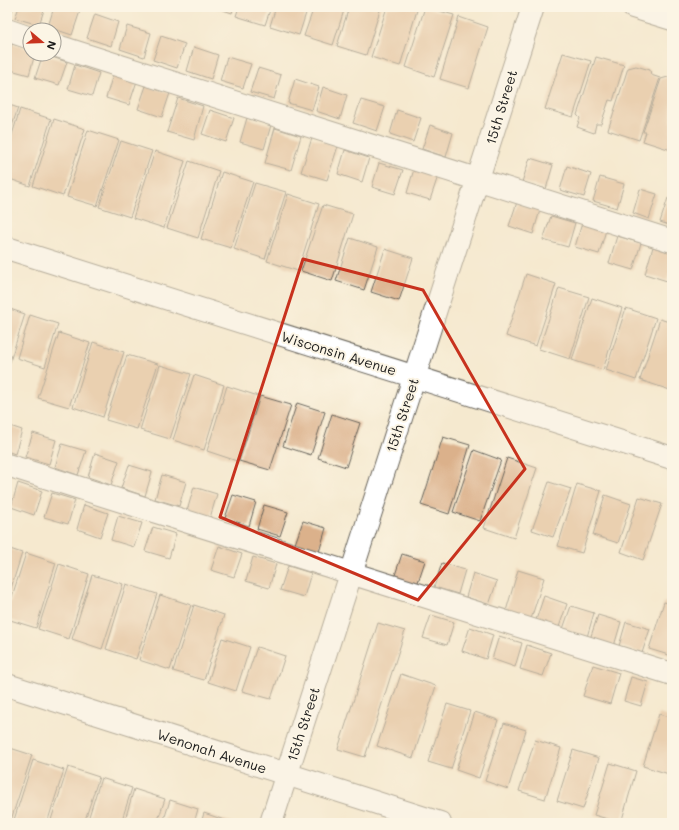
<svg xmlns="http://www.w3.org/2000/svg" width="679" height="830" viewBox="0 0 679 830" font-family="Mali,sans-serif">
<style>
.building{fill:#dbb18b}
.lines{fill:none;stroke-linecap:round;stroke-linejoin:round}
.minor-casing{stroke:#68645b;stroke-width:24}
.minor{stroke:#fff;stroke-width:22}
.marked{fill:none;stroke:#c8321e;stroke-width:3;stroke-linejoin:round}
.labels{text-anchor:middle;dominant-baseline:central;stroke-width:4;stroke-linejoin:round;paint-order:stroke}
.street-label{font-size:14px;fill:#1c1c1c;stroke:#fcf5e5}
</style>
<rect width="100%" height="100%" fill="#fcf5e5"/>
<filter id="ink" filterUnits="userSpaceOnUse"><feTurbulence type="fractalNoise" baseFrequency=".025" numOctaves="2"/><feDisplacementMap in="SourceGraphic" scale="8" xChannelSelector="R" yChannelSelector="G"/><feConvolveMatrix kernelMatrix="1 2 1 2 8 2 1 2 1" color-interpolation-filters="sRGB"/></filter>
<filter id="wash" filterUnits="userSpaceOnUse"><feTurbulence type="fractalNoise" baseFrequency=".012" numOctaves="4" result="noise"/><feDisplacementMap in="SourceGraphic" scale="16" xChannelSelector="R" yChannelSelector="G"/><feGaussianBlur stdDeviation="0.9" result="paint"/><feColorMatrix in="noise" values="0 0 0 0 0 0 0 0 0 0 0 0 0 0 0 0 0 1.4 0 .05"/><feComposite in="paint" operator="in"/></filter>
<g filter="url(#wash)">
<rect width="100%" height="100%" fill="#f5e9cf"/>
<g id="blocks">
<!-- building -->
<path class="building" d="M7,7h6l-3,11 -3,-1z
M19,7h26l-6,18 -24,-7z
M54,7h13l13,4 -8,24 -24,-8z
M214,7h20l-2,6z
M239,7h32l-6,18 -29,-9z
M276,7h32l-9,28 -29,-9z
M314,7h31l-12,38 -29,-9z
M349,7h32l-15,48 -29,-9z
M387,7h31l-18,59 -29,-9z
M425,7l29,8 -20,62 -28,-10z
M95,14l23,8 -7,24 -24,-8z
M459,17l29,10 -19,61 -29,-9z
M127,26l24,7 -7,24 -24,-8z
M161,36l24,8 -8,24 -24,-8z
M12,44l18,5v5h5l-6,21 -22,-6v-10z
M194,47l24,8 -7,24 -24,-8z
M563,53l28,8 -18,56 -28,-8z
M43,54l24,8 -8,23 -24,-7z
M227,57l24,7 -8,24 -23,-7z
M596,57l28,8 -11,36 -4,-1 -8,24h-5l-2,9 -17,-6 3,-9 -3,-3z
M75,65l24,8 -7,23 -24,-7z
M636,66l14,4 1,5 9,3 -21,62 -31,-10 20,-62z
M258,68l23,7 -7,24 -24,-7z
M113,74l24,7 -8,24 -23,-7z
M668,77l4,1 -1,72 -28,-9 3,-9h-3l18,-53z
M295,79l24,8 -7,23 -24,-7z
M146,86l24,7 -8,24 -24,-8z
M323,87l24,8 -7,24 -24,-8z
M178,98l25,8 -9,34 -27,-8z
M361,100l24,7 -8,24 -24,-8z
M7,104l11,4 -11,33z
M20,109l31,10 -21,67 -23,-8v-27z
M210,110l24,8 -8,24 -24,-8z
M397,110l24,8 -8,24 -23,-8z
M247,118l24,7 -7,24 -24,-7z
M54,119l31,10 -22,67 -30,-10z
M430,125l23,8 -7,24 -24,-8z
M275,128l26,8 -10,34 -26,-7z
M88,130l31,10 -22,66 -30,-9z
M312,138l26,8 -11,34 -26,-8z
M121,141l31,10 -22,66 -31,-10z
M345,150l24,8 -7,24 -24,-8z
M155,151l30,10 -21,67 -31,-10z
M530,158l23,7 -7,24 -24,-7z
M189,161l30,10 -21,67 -31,-10z
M379,163l24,7 -8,24 -23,-7z
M567,166l24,8 -7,23 -24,-7z
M414,169l24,7 -8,24 -23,-7z
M222,172l31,10 -22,66 -30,-9z
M600,177l24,7 -7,24 -24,-7z
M255,183l31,9 -21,67 -31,-10z
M640,189l17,5 -8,25 -16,-6z
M288,194l31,10 -21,67 -31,-10z
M668,198l4,2v26l-12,-4z
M517,202l23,8 -7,24 -24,-8z
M323,205l30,9 -21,67 -31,-10z
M551,216l24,7 -7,24 -25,-7z
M582,223l24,7 -7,24 -24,-7z
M617,236l24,7 -8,27 -24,-7z
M350,238l28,9 -14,43 -28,-9z
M653,247l19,6v13l-5,15 -22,-7z
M385,249l28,9 -14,43 -28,-9z
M526,274l30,10 -20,62 -30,-10z
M559,288l30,9 -19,62 -31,-10z
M592,298l30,10 -19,62 -31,-10z
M7,308l18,6 -18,57z
M626,308l30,10 -20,62 -30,-10z
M30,315l28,9 -13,43 -28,-9z
M660,319l12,4v61l-2,6 -30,-10z
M59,333l31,10 -21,64 -31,-9z
M93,342l31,10 -21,65 -30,-10z
M127,355l31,9 -21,65 -31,-9z
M160,365l31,9 -21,65 -30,-9z
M194,375l30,10 -20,65 -31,-10z
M227,386l31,10 -21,65 -30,-10z
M260,396l31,9 -21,65 -31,-9z
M297,403l28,9 -14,43 -28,-9z
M332,414l28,9 -14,44 -28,-9z
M7,425l15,5 -7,24 -8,-3z
M33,433l23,7 -7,24 -24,-7z
M443,437l27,8 -21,69 -28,-9z
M62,444l24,7 -8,24 -23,-8z
M474,450l27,10 -21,61 -27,-9z
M95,453l24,8 -8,24 -23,-8z
M507,458l30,10 -23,70 -30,-10z
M129,465l23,7 -7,24 -24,-8z
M162,475l24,7 -7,24 -24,-7z
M549,482l22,7 -18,48 -21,-7z
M18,483l24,8 -8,24 -23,-8z
M577,484l24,7 -19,62 -24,-7z
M194,487l23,7 -7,24 -23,-7z
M52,493l23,7 -7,24 -24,-7z
M233,495l23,7 -7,24 -24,-8z
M605,495l26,9 -13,39 -25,-8z
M639,497l23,7 -19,56 -22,-8z
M84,505l24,8 -8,24 -23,-8z
M264,505l24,7 -8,24 -23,-7z
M118,516l24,7 -8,24 -23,-7z
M303,521l23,7 -7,24 -24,-8z
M153,527l23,7 -7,24 -24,-7z
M219,546l23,8 -8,23 -23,-7z
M7,548l15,5 -15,48z
M26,553l30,10 -20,65 -29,-9v-7z
M402,554l23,7 -8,24 -23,-7z
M253,557l23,7 -7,24 -23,-7z
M442,563l23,7 -7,24 -24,-7z
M59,564l30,10 -20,65 -31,-10z
M288,566l23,7 -7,24 -24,-7z
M518,570l26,8 -13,41 -25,-8z
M473,573l24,8 -8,24 -23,-8z
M92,575l31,9 -21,65 -30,-10z
M126,584l31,10 -21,65 -30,-10z
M160,595l31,10 -21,65 -31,-10z
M544,596l23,8 -8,23 -23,-7z
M664,602l8,2v52l-23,-7z
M194,605l30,10 -20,65 -31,-9z
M571,606l23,7 -7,24 -24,-8z
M431,615l23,7 -7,23 -24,-7z
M598,615l23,7 -7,24 -24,-7z
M626,622l24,7 -8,24 -23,-7z
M378,623l27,8 -40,126 -27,-8z
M470,627l23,8 -7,24 -24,-8z
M499,636l23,7 -7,24 -23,-8z
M222,638l28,9 -14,44 -28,-9z
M527,645l24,8 -8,23 -23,-7z
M257,647l28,9 -14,43 -29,-8z
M593,665l26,8 -9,31 -27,-8z
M401,674l35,12 -23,72 -36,-12z
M631,677l17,5 -7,24 -17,-5z
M447,704l23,7 -19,58 -23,-7z
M475,712l23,8 -19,58 -23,-8z
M659,714l13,4v46l-3,10 -26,-8z
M504,723l22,7 -18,59 -23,-8z
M535,740l26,8 -16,51 -26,-8z
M7,747l25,8 -21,65 -4,-1z
M573,750l26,8 -16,51 -26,-8z
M33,760l31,10 -17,53h-34z
M610,763l26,8 -15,52 -27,-8z
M68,767l31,10 -15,46h-34z
M101,778l31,10 -11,35h-34z
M134,789l31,10 -8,24h-33z
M170,800l28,9 -4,14h-31z
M204,813l29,10h-32z"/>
</g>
</g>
<g filter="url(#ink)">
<use href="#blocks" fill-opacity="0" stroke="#68645b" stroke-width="1"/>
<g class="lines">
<!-- minor casing -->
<g class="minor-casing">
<path id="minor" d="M633,7l39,12
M7,30l23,8
M54,45l618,196
M7,248l665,210
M7,465l665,209
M7,685l433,138
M271,823l262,-816"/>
</g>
<!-- minor -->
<use href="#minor" class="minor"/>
</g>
</g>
<!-- marked area -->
<path d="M0 0H679V830H0ZM303,259l120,31 102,179 -107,131 -198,-83z" fill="#f5e9cf" fill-opacity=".55" fill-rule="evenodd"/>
<path class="marked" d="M303,259l120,31 102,179 -107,131 -198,-83z"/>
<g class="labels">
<!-- street labels -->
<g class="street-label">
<text transform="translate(501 107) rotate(-73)">15th Street</text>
<text transform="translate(339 353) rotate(17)">Wisconsin Avenue</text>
<text transform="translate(402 415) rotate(-72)">15th Street</text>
<text transform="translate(303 724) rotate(-72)">15th Street</text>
<text transform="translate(212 751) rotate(18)">Wenonah Avenue</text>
</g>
</g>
<!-- margin -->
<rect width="679" height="830" fill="none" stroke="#fcf5e5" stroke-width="24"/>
<!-- north arrow -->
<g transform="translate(42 42) rotate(109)"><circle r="19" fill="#fcf5e5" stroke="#a29e95"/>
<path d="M0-3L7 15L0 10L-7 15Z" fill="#c8321e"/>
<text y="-6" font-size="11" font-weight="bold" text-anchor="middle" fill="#1c1c1c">N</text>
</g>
</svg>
